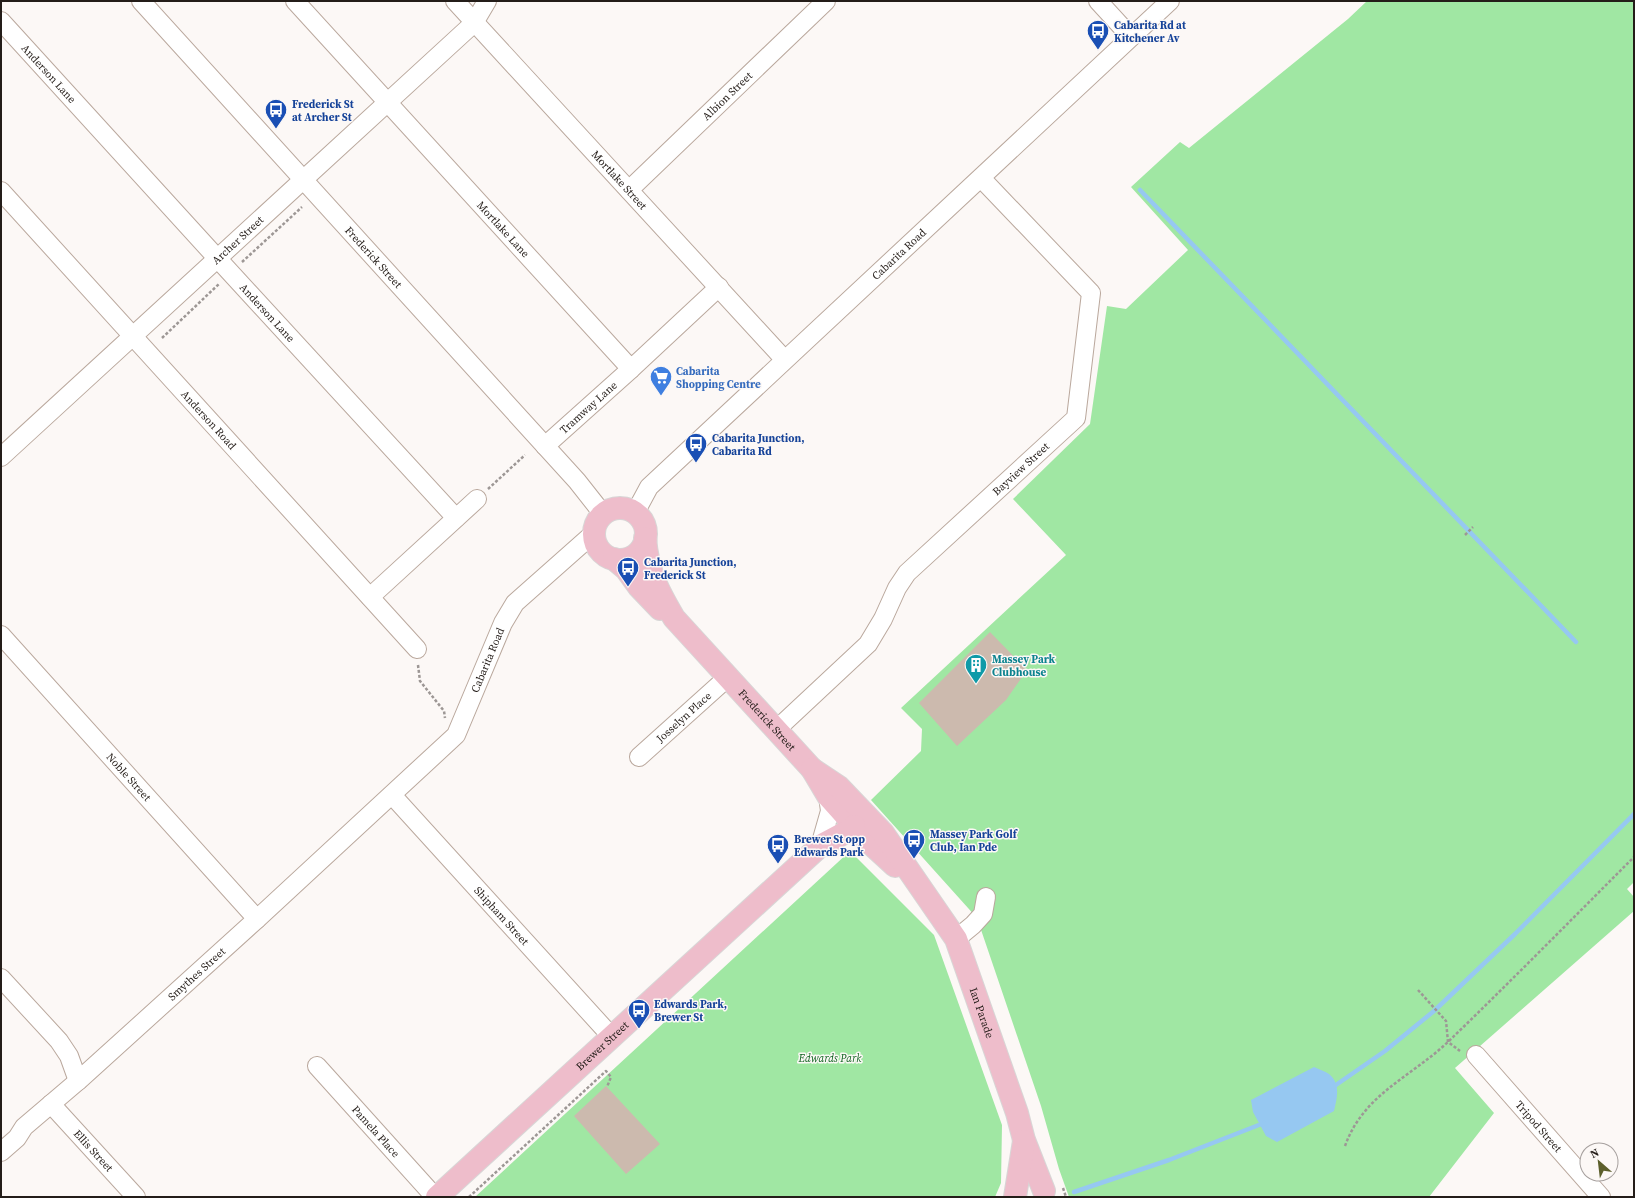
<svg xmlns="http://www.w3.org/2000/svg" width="1635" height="1198" viewBox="0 0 1635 1198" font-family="'Source Serif 4',serif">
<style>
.green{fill:#a0e7a3}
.water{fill:#96c8f1}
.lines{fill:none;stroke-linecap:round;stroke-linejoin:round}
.stream{stroke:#96c8f1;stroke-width:4.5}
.building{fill:#ccbaae}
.minor-casing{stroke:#baa89d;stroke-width:20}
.major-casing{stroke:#d8d6d6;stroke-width:24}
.path{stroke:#9d9795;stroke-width:2.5;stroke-dasharray:3 2;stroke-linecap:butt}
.minor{stroke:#fff;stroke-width:18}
.major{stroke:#eebdcb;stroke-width:22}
.labels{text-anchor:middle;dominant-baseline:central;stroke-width:3;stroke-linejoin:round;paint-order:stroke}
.transit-label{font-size:11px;font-weight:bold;fill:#164399;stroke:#fcf8f6;text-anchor:start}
.street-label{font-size:11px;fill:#241d19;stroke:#fcf8f6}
.shop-label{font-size:11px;font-weight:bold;fill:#366cbe;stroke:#fcf8f6;text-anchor:start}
.culture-label{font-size:11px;font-weight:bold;fill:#0d838f;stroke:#fcf8f6;text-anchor:start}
.park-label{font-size:11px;font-style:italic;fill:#106420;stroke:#fcf8f6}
</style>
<rect width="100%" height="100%" fill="#fcf8f6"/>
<!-- green -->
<path class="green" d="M1367,1h267v881l-7,7 7,8v14l-179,157 39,45 -65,84h-360l-10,-28 -18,-63 -64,-188 -106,-118 50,-49 1,-22 -21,-21 165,-153 -53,-56 77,-75 17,-118 19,3 62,-59 -57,-63 49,-45 9,6 159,-129z
M850,851l84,84 68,190 -1,58 -6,14h-520z"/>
<!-- water -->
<path class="water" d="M1314,1067c4,2 11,4 15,7 12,10 8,24 5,37l-57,31 -11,-6 -13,-24 -2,-12z"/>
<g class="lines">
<!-- stream -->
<path class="stream" d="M1140,190l436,452
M1333,1087l52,-36 49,-40 81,-77 119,-120
M1074,1192l95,-32 95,-37"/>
</g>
<!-- building -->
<path class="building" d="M990,632l37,38 -21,30 -49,46 -38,-43z
M606,1086l54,58 -34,30 -52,-58z"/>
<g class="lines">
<!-- minor casing -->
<g class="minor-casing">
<g id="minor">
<path id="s1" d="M141,1l436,480 26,33"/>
<path id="s2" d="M295,1l336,368 88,-82"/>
<path id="s3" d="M455,1l329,358"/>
<path d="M1098,1l33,36"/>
<path id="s4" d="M1,21l216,237 239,260"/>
<path id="s5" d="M629,190l197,-189"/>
<path id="s6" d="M1,191l416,458"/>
<path id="s7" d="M545,446l86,-77"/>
<path id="s8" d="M1,457l473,-434 13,-22"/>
<path id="s9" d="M635,513l14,-26 521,-486"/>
<path d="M370,597l107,-98"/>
<path id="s10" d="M1,635l256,284"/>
<path id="s11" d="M777,729l91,-85 15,-25 14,-31 10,-15 169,-155 15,-125 -110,-115"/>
<path id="s12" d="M639,757l89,-80"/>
<path id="s13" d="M392,795l219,241"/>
<path d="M820,846l10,-35 -2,-15"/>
<path d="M956,939l17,-14 10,-11 3,-17"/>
<path d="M1,978l58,63 10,15 9,25"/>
<path id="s14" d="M1476,1055l125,142"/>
<path id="s15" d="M317,1066l118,131"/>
<path id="s16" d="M51,1104l85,93"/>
<path id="s17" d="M1,1152l16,-14 7,-11 54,-46 179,-162 199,-184 47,-112 12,-20 79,-70"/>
</g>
</g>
<!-- major casing -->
<g class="major-casing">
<g id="major">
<circle cx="620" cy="534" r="26"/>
<path id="s18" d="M645,538c3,34 12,51 29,80l138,151 16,27 43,48 24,22"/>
<path d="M614,559l12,10 13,18 21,22"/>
<path id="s19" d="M812,769l27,18 44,46 73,106 61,174 7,27 20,51"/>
<path id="s20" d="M437,1197l383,-351 30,-16 4,-4"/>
<path d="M1015,1197l9,-56"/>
</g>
</g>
<!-- path -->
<path class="path" d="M242,262l60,-55
M162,338l58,-55
M488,489l37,-34
M1465,535l8,-8
M418,665l2,16 24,30 1,7
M1418,990l28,31 2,21 12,9
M1345,1146c19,-53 67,-69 105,-106 62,-60 123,-122 184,-183
M1063,1188l3,9
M469,1197l137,-126 5,6 -4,10"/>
<!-- minor -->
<use href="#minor" class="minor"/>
<!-- major -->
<use href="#major" class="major"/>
</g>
<!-- icons -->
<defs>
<g id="bus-pin" transform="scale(1.15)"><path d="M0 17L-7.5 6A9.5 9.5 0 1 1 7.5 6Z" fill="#1a4fb4" stroke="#fcf8f6"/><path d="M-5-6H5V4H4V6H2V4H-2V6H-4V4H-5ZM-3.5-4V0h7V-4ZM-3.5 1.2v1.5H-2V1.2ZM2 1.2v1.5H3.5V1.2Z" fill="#fff"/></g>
<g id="supermarket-pin" transform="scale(1.15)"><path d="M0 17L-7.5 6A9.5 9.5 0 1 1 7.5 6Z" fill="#3f7fe0" stroke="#fcf8f6"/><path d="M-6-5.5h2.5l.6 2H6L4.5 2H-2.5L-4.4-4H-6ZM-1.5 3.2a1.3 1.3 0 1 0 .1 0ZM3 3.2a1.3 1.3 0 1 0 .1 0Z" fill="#fff"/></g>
<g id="building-pin" transform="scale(1.15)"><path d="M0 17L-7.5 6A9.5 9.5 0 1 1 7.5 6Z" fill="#0f9aa8" stroke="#fcf8f6"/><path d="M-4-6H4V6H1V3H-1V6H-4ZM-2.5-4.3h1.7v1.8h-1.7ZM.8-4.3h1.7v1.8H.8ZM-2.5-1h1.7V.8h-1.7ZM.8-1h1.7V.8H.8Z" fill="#fff"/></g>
</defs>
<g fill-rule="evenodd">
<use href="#bus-pin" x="1098" y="31"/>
<use href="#bus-pin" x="276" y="110"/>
<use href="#supermarket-pin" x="661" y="377"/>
<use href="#bus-pin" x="696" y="444"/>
<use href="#bus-pin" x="628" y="568"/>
<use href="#building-pin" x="976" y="665"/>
<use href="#bus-pin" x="914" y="840"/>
<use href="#bus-pin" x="778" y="845"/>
<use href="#bus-pin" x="639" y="1010"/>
</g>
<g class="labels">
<!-- transit labels -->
<g class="transit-label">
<text x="1114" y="25">Cabarita Rd at<tspan x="1114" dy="13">Kitchener Av</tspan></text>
<text x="292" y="104">Frederick St<tspan x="292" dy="13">at Archer St</tspan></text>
<text x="712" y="438">Cabarita Junction,<tspan x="712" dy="13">Cabarita Rd</tspan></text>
<text x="644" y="562">Cabarita Junction,<tspan x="644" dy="13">Frederick St</tspan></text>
<text x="930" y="834">Massey Park Golf<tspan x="930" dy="13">Club, Ian Pde</tspan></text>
<text x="794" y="839">Brewer St opp<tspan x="794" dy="13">Edwards Park</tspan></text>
<text x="654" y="1004">Edwards Park,<tspan x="654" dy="13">Brewer St</tspan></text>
</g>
<!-- street labels -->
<g class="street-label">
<text stroke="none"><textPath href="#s4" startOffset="71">Anderson Lane</textPath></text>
<text stroke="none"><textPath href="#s5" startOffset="136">Albion Street</textPath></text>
<text stroke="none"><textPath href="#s3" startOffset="243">Mortlake Street</textPath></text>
<text stroke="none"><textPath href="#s2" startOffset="309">Mortlake Lane</textPath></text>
<text stroke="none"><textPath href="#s8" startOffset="321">Archer Street</textPath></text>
<text stroke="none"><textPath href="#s9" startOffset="371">Cabarita Road</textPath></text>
<text stroke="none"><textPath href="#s1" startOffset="346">Frederick Street</textPath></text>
<text stroke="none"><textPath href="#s4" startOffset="395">Anderson Lane</textPath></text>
<text stroke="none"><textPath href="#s7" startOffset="58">Tramway Lane</textPath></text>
<text stroke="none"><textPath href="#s6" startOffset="309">Anderson Road</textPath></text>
<text stroke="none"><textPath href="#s11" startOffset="360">Bayview Street</textPath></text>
<text stroke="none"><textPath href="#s17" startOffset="699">Cabarita Road</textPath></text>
<text stroke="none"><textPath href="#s12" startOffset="60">Josselyn Place</textPath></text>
<text stroke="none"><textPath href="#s18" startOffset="224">Frederick Street</textPath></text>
<text stroke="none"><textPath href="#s10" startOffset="191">Noble Street</textPath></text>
<text stroke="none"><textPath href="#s13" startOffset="163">Shipham Street</textPath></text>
<text stroke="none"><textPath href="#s17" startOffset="265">Smythes Street</textPath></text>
<text stroke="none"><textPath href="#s19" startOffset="303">Ian Parade</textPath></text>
<text stroke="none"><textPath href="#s20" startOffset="224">Brewer Street</textPath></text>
<text stroke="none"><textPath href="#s14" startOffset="95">Tripod Street</textPath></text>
<text stroke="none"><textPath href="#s15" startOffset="88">Pamela Place</textPath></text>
<text stroke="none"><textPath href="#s16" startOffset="63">Ellis Street</textPath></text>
</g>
<!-- shop labels -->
<g class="shop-label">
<text x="676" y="371">Cabarita<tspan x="676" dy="13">Shopping Centre</tspan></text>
</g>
<!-- culture labels -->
<g class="culture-label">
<text x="992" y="659">Massey Park<tspan x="992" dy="13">Clubhouse</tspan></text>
</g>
<!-- park labels -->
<g class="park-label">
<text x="830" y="1058">Edwards Park</text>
</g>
</g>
<!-- border -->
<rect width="1635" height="1198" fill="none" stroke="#241d19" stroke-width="4"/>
<!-- north arrow -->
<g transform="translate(1599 1162) rotate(332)"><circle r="19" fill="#fcf8f6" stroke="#a6a09e"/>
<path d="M0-3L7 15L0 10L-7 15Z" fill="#5c5f2c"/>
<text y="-6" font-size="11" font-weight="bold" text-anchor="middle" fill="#241d19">N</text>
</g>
</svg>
